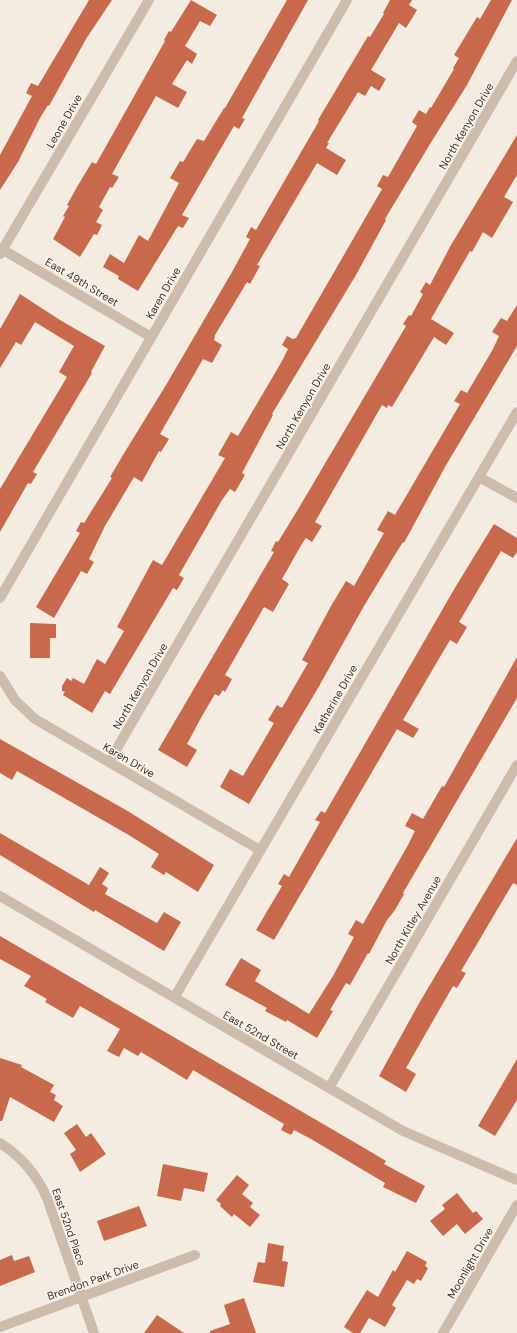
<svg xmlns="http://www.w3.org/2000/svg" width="517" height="1333" viewBox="0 0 517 1333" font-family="'DM Sans',sans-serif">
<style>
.building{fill:#c8694b}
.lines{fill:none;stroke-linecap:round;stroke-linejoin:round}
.street{stroke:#cdbbac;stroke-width:10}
.labels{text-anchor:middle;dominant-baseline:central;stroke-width:3;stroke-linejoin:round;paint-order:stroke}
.street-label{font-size:11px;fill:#3b302b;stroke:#fbf5ee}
</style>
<rect width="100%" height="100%" fill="#f4ebe1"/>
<!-- building -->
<path class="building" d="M89,0h23l-26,39 -37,67 -1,-1 -8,13 -22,44 -18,28v-35l32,-59 -6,-3 5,-10 7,3z
M191,0l26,15 -7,11 -10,-5 -15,25 12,8 -5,10 -5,-4 -15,24 15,8 -9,16 -22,-12 -44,78 7,3 -7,11 -2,-1 -11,20 4,3 -7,12 6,3 -5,10 -3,-1 -14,23 -27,-18 12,-22 -2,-1 6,-10 -2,-1 10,-18 15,-25 4,2 69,-123 -1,-1 5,-9 2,1z
M287,0h21l-66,118 3,1 -6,10 -5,-3 -52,89 7,3 -6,10 -5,-2 -40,65 -20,-12 1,-3 -16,-9 7,-13 14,9 15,-28 9,6 31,-58 -9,-5 10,-17 3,1 14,-23 7,2 20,-33h1z
M390,0h22l-3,5 8,5 -11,18 -7,-5 -28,47 15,9 -7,12 -8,-5 -6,10 -7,-4 -31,51h2l-3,5 20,12 -9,15 -20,-12 -60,102 3,1 -10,18 -3,-2 -32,53 -1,5 8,5 -10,18 -9,-4 -43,75 9,5 -8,13 -2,-1 -17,31 -8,-5 -29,49 -16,33 5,3 -7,12 -6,-3 -27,47 -18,-11 44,-74 -4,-2 5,-9 3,1 28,-45 -2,-1 16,-27 40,-65 66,-113 18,-33 -4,-2 5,-10 5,3 63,-109 -1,-1 50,-84 2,1 14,-23 -1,-1z
M491,0h21l-45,85 -37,59 -45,75 1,1 -30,55 -84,139 1,1 -31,58 3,2 -10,17 -5,-3 -8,11 -43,75 5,3 -7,12 -4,-2 -63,106 -5,-3 -13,22 -29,-18 2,-3 -3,-1v-5l5,-8 4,3 2,-3 11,6 13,-25 8,5 19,-33 -7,-4 36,-67 9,5 63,-107 -7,-3 13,-23 7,4 44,-75 6,-12 -6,-4 5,-9 6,3 3,-1 86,-149 -5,-3 6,-11 5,2 29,-51 -5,-4 7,-12 7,4 4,-7 1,1 23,-39 -1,-1 6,-10 -5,-3 23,-38 3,2z
M517,135v40l-13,22 9,5 -21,36 -9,-6 -11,20 -2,-1 -39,68 23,14 -8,12 -12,-8 -42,70 -4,-2 -1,3 -5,-3 -67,117 7,4 -10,16 -6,-4 -3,4 -21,37 7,5 -16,28 -9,-5 -39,68 7,4 -7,13 -2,-2 -4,6 -4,-2 -13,22 -15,28 10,6 -10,17 -29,-17 116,-198 -3,-1 5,-10 2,1 22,-36 106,-180 -3,-2 6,-9 2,1 12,-22 -3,-2 6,-10 4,3 21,-40z
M20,294l40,26 45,26 -14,26 1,1 -59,99 4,2 -6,10 -3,-1 -28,49v-43l67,-112 -8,-5 15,-26 -39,-24 -14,23 -5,-3 -16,26v-39z
M517,305v41l-72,121 -41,76 -1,-1 -7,11 -32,53 -46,82 -69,116 -29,-17 10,-18 13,7 31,-53 -6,-3 9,-15 5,3 26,-45 -6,-3 29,-54 15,-25 8,5 30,-53 -7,-3 11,-19 7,4 65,-111 -6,-3 7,-11 6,3 26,-44 6,-13 -7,-4 9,-14 6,3z
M494,524l23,14v14l-4,6 -12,-7 -42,71 8,5 -10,17 -7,-4 -47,80 16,9 -6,9 -16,-9 -123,211 -18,-10 26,-44 -4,-2 6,-10 5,3 31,-55 -5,-2 6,-9 4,2 131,-227z
M30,623l26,1v14h-6v20h-20z
M517,657v41l-114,195 1,1 -9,16 -8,10 -18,34 -1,-1 -18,32 -4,-2 -16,27 3,1 -16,27 -30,-18 -1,2 -21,-11 2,-3 -42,-23 16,-27 20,12 -6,11 54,33 24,-38 21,-39 -6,-3 8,-14 7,4 45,-79 7,-14 -10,-5 7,-13 11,6 19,-33 2,1z
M0,739l126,71 88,55 -16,27 -32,-20 -2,3 -13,-8 8,-13 -32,-20 -110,-63 -5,9 -12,-7z
M0,833l89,52 11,-18 9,6 -7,11 6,4 -3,6 52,29 7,-11 17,10 -17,29 -69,-41 -1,2 -94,-57z
M517,838v47l-4,-2 -52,88 5,2 -9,15 -4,-2 -47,82 10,6 -10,18 -27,-16 39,-71z
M0,936l366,213 20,12 -2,3 41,22 -9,17 -33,-16 2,-4 -74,-44 -17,-9 -3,5 -10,-5 3,-6 -91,-54 -6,10 -46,-28 -3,4 -14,-8 -5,9 -12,-6 13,-22 -40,-23 -7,12 -28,-16 2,-3 -23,-13 7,-10 -31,-17z
M0,1058l22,7 -1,2 33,18 -4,7 6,3 -2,5 9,6 -9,16 -44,-25 -8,24h-2z
M517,1059v41l-22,36 -17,-10z
M77,1124l9,13 5,-4 15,21 -26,18 -10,-18 6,-4 -12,-17z
M163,1164l45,9 -4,19 -20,-4 -3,13 -24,-5z
M237,1175l12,10 -7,9 11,9 -3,4 10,8 -10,12 -16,-13 -2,3 -12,-11 1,-2 -5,-4z
M457,1193l16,20 3,-2 7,8 -18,15 -8,-10 -14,12 -13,-15 15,-12 -3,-4z
M139,1206l8,20 -43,15 -7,-20z
M268,1243l16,3 -2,15 6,1 -4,25 -31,-5 5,-20 7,1z
M407,1251l20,11 -2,4 3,2 -7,13 -4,-2 -3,5 -7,-4 -15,25 4,3 -11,19 -16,-9 -9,15h-7l-9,-6 23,-37 11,7 15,-27 2,2z
M12,1255l2,6 15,-5 6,16 -35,14v-26z
M244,1298l12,35h-46v-2l20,-7 -6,-19z
M157,1315l27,18h-40z"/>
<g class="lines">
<!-- street -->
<path class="street" d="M0,248l151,89
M0,254l149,-254
M479,477l38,21
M0,598l347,-598
M0,676l15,24 20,19 225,131
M109,762l408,-701
M0,896l403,235 114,49
M174,998l343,-586
M329,1088l188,-323
M0,1143c22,14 37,32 47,55l47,135
M0,1327l195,-72
M443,1333l74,-128"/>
</g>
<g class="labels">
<!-- street labels -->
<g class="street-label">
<text transform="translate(64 121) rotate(-60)">Leone Drive</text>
<text transform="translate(466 126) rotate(-60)">North Kenyon Drive</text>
<text transform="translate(82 282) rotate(31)">East 49th Street</text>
<text transform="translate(163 293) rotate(-60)">Karen Drive</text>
<text transform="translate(303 406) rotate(-60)">North Kenyon Drive</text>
<text transform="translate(140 686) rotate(-60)">North Kenyon Drive</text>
<text transform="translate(335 699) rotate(-60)">Katherine Drive</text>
<text transform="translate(129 760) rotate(30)">Karen Drive</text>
<text transform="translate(413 920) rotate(-60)">North Kitley Avenue</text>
<text transform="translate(261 1035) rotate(30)">East 52nd Street</text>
<text transform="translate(69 1227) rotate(71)">East 52nd Place</text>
<text transform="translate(470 1263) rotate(-60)">Moonlight Drive</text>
<text transform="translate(93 1280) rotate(-20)">Brendon Park Drive</text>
</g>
</g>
</svg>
